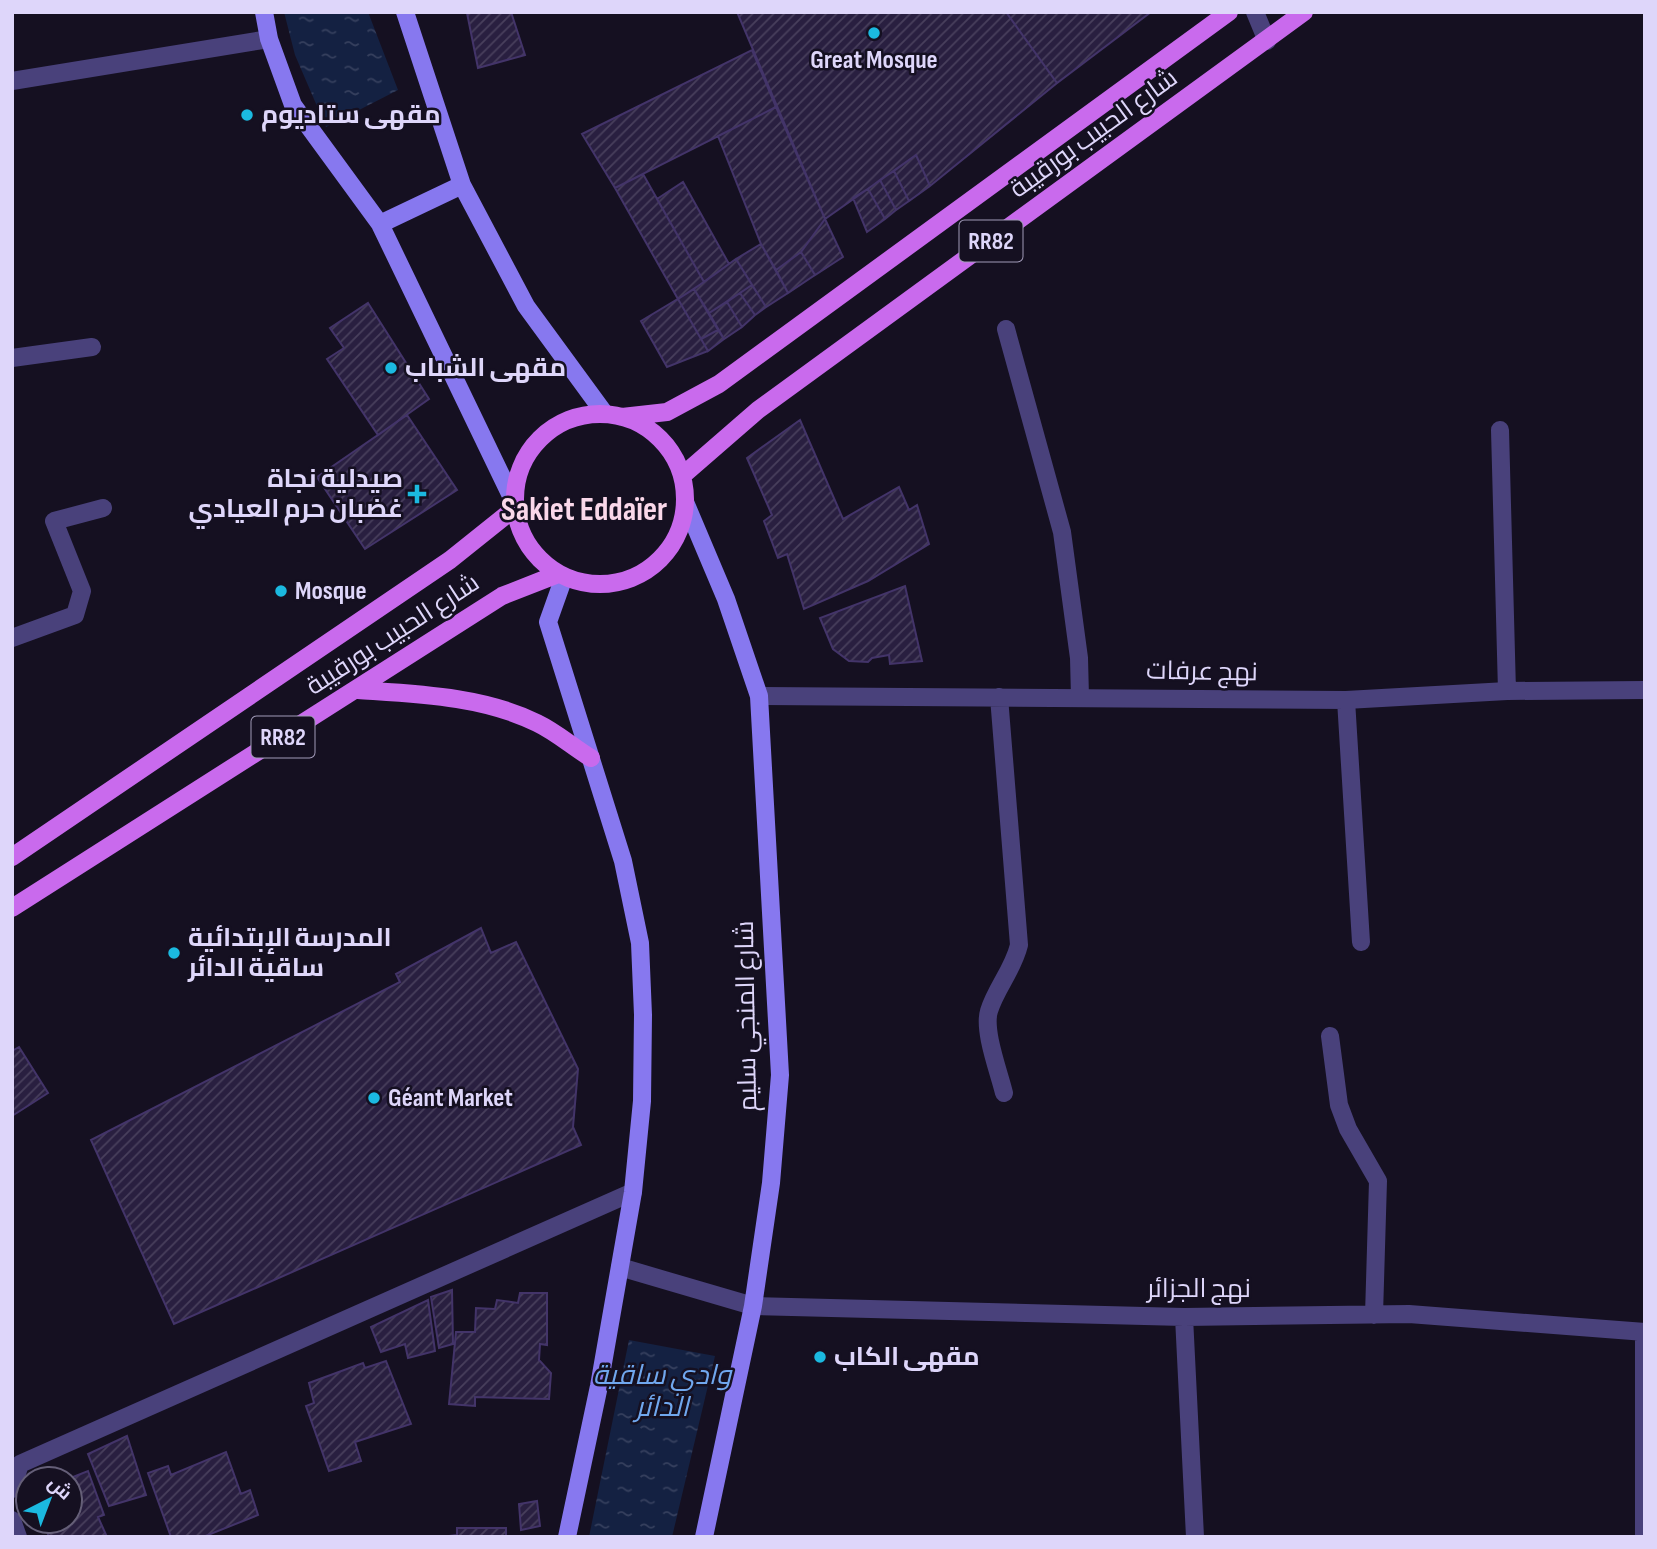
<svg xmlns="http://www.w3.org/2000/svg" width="1657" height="1549" viewBox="0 0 1657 1549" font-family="'Sofia Sans Condensed',Cairo,sans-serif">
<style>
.water{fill:url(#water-ripples)}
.building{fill:url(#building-hatch);stroke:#433469;stroke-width:2}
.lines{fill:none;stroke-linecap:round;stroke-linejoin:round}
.street{stroke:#49417b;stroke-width:18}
.secondary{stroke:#8778ef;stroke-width:18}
.primary{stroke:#c96aed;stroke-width:18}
.poi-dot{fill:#1bb9e0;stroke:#151021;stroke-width:2.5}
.labels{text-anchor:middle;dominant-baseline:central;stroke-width:5;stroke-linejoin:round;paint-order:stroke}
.shield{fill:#151021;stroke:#a29bb9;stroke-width:2}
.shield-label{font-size:24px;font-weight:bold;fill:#ded6fa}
.poi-label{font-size:26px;font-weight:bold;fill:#ded6fa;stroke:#151021;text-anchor:start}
.street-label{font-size:26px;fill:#ded6fa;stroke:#151021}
.water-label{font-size:28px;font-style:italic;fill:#70a7ee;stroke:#151021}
.district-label{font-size:33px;font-weight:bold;fill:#fad8ea;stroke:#151021}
</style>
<defs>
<pattern id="water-ripples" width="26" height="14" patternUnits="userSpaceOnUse" patternTransform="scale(1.75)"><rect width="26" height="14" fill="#142142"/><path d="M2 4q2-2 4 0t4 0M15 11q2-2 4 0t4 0" fill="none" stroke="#36405e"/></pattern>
<pattern id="building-hatch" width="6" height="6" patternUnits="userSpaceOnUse" patternTransform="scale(1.75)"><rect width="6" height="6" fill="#291f40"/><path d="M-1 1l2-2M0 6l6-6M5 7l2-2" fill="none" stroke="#483f5c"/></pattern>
</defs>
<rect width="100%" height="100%" fill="#151021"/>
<!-- water -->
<path class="water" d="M284,12h84l30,78 -72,37 -31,-72z
M629,1340l86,16 -43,181h-83z"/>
<!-- building -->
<path class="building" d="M511,12l14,43 -47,13 -11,-55z
M737,12h269l51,71 -127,103 -14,-31 -91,64z
M1006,12h145l-94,71z
M752,50l24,57 -161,81 -33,-54z
M776,107l49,112 -24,33 -25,18 -15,-26 -43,-108z
M916,155l14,31 -21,15 -15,-30z
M894,171l15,30 -13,9 -16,-30z
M643,174l61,108 -26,17 -63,-111z
M880,180l16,30 -11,9 -17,-30z
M683,182l46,82 -25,18 -47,-83z
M868,189l17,30 -18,13 -14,-34z
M825,219l18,38 -28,18 -14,-23z
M761,244l27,49 -22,14 -30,-48z
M801,252l14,23 -27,18 -12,-23z
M736,259l16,26 -43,28 -15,-24z
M752,285l14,22 -11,8 -15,-22z
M694,289l24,41 -17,9 -23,-40z
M740,293l15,22 -13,12 -15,-25z
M678,299l30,52 -41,16 -26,-46z
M727,302l15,25 -18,12 -15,-26z
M368,303l61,96 -51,36 -51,-76 17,-11 -14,-20z
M718,330l6,9 -16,12 -7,-12z
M407,415l50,75 -92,59 -48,-72z
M800,420l43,99 56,-32 10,23 8,-5 12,39 -61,37 -64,28 -17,-55 -9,4 -14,-37 8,-6 -25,-57z
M905,586l17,75 -32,3 -1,-9 -17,3 -4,4 -19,-1 -16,-12 -13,-31z
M481,928l10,25 25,-11 62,127 -5,58 8,18 -407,179 -83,-184 309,-158 -4,-8z
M19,1047l29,46 -36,23v-65z
M452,1290l1,54 -14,4 -8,-51z
M520,1293h27v52l-7,-1 -1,16 12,13 -2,26 -74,-2v9l-26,-2 7,-72h19l1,-24 19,1 2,-9 21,3z
M428,1300l7,51 -27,7 -3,-14 -24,8 -10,-25z
M386,1361l25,63 -56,18 6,19 -32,10 -23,-65 8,-3 -5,-20 54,-20 2,5z
M127,1436l19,59 -37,11 -21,-52z
M226,1452l15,42 9,-4 8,25 -55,22h-32l-23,-64 20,-7 3,9z
M88,1471l16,44 -6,2 9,20h-58l-6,-16h27l-2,-42z
M537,1501l3,25 -19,4 -2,-26z
M457,1528h49v9h-65l16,-2z"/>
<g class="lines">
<!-- street -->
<path class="street" d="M1255,12l12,29
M12,81l257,-42
M1006,329l56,203 17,126 1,39
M12,358l80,-11
M1500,430l7,261
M12,638l63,-23 7,-24 -28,-70 49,-13
M759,696l587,4 161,-9 138,-1
M999,697l20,248c-6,25 -23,43 -30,66 -6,20 10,61 15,82
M1346,700l15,242
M1330,1036l9,69 9,24 30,52 -4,134
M620,1267l133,39 431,11 225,-3 236,18
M1184,1317l11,220
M12,1489l8,-25 613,-272
M12,1520l6,17
M1644,1537v-205"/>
<!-- secondary -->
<path class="secondary" d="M264,12l5,27 24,66 87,119 134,278
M405,12l57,173 64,121 79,108
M380,224l82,-39
M685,502l41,97 33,97 21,379 -9,108 -18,123 -49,231
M564,577l-16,45 75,239 17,82 3,72 -1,86 -9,91 -34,194 -32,151"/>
<!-- primary -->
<path class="primary" d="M515 499a85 85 0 1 1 170 0a85 85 0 1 1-170 0Z
M622,417l45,-5 52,-28 510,-372
M682,476l76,-66 546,-398
M358,690c59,4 125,6 179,33 19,9 36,24 54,35
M12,857l438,-297 65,-52
M12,908l490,-312 56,-22"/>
</g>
<!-- markers -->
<g class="poi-dot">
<circle cx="874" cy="33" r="7"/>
<circle cx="247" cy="115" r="7"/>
<circle cx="391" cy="368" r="7"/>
<path d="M413.5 483.5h7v7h7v7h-7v7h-7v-7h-7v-7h7z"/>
<circle cx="281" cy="591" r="7"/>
<circle cx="174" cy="953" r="7"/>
<circle cx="374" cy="1098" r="7"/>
<circle cx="820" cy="1357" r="7"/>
</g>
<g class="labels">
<!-- shield labels -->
<g class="shield">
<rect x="959.5" y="220.5" width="63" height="41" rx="5"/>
<rect x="251.5" y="716.5" width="63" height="41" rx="5"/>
</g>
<g class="shield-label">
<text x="991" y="241">RR82</text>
<text x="283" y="737">RR82</text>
</g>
<!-- poi labels -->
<g class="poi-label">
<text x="874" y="60" text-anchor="middle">Great Mosque</text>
<text x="261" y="115">مقهى ستاديوم</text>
<text x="405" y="368">مقهى الشباب</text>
<text x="403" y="479" text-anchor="end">صيدلية نجاة<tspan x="403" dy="30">غضبان حرم العيادي</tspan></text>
<text x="295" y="591">Mosque</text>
<text x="188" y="938">المدرسة الإبتدائية<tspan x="188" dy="30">ساقية الدائر</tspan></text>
<text x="388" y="1098">Géant Market</text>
<text x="834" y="1357">مقهى الكاب</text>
</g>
<!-- street labels -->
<g class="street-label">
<text transform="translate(1094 134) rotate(-36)">شارع الحبيب بورقيبة</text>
<text transform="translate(393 635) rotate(-33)">شارع الحبيب بورقيبة</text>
<text transform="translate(1202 672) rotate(1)">نهج عرفات</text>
<text transform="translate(747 1016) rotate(-91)">شارع المنجي سليم</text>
<text x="1199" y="1289">نهج الجزائر</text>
</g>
<!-- water labels -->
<g class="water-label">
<text x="662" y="1375">وادي ساقية<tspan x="662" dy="32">الدائر</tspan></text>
</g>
<!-- district labels -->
<g class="district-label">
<text x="584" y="510">Sakiet Eddaïer</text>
</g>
</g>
<!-- border -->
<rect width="1657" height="1549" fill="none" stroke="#ded6fa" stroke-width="28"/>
<!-- north arrow -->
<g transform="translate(49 1500) rotate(42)"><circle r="33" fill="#151021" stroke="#655f78" stroke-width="2"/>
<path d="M0-5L12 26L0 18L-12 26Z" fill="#1bb9e0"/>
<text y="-10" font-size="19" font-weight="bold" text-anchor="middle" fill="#ded6fa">ش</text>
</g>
</svg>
